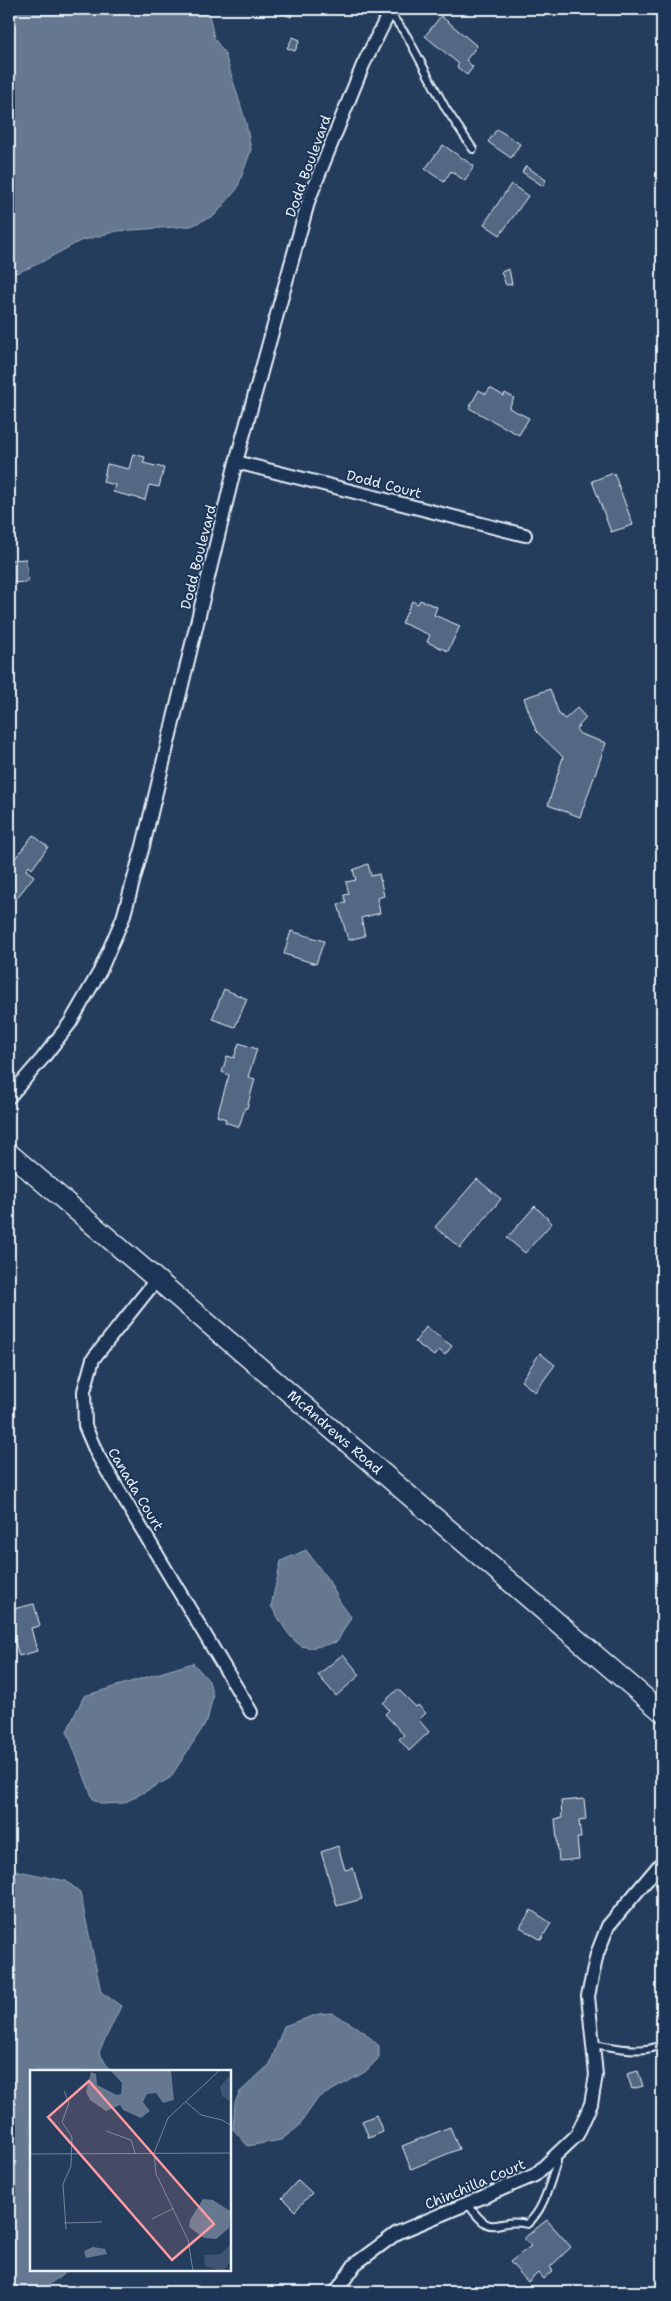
<svg xmlns="http://www.w3.org/2000/svg" width="671" height="2301" viewBox="0 0 671 2301" font-family="'Shantell Sans',sans-serif">
<style>
.water{fill:#657890;stroke:#99a8ba}
.building{fill:#536782;stroke:#e8f1f8}
.lines{fill:none;stroke-linecap:round;stroke-linejoin:round}
.lane-casing{stroke:#e8f1f8;stroke-width:10}
.street-casing{stroke:#e8f1f8;stroke-width:16}
.secondary-casing{stroke:#e8f1f8;stroke-width:22}
.lane{stroke:#1d3557;stroke-width:6}
.street{stroke:#1d3557;stroke-width:12}
.secondary{stroke:#1d3557;stroke-width:19}
.labels{text-anchor:middle;dominant-baseline:central;stroke-width:4;stroke-linejoin:round;paint-order:stroke}
.street-label{font-size:14px;fill:#e8f1f8;stroke:#1d3557}
.inset-road{fill:none;stroke:#73859b;stroke-width:1}
.view{fill:#ff9aa2;fill-opacity:0.15;stroke:#ff9aa2;stroke-width:2.5}
.inset-edge{fill:none;stroke:#e8f1f8;stroke-width:2.5}
</style>
<rect width="100%" height="100%" fill="#253d5d"/>
<filter id="ink" filterUnits="userSpaceOnUse"><feTurbulence type="fractalNoise" baseFrequency=".02" numOctaves="2"/><feDisplacementMap in="SourceGraphic" scale="10" xChannelSelector="R" yChannelSelector="G"/><feConvolveMatrix kernelMatrix="1 2 1 2 8 2 1 2 1" color-interpolation-filters="sRGB"/></filter>
<g filter="url(#ink)">
<!-- water -->
<path class="water" d="M9,9h199l6,29 11,16 21,69 5,27 -14,39 -22,26 -24,11 -74,5 -37,10 -42,23 -29,12z
M306,1550l23,31 11,21 11,15 -14,25c-10,2 -25,8 -35,4 -13,-6 -23,-28 -31,-40l10,-45z
M193,1663l16,18 4,15 -6,25 -37,57 -46,25 -22,1 -9,-5 -26,-68 17,-35z
M9,1869l57,12 14,11 21,100 20,14 -22,46 11,19h-79v199h38l-24,17 -11,5h-25z
M332,2013l31,18 16,15v12l-14,14 -47,26 -20,29 -17,13 -33,6 -15,-17 2,-27 5,-10 30,-28 14,-38 35,-12z"/>
<!-- building -->
<path class="building" d="M271,9h23l-3,8z
M441,16l36,30 -11,14 7,7 -6,8 -10,-8 2,-3 -34,-28z
M293,37l7,3 -5,11 -8,-3z
M497,129l23,15 -9,14 -23,-16z
M443,145l31,21 -9,15 -14,-10 -7,11 -19,-13z
M526,166l20,14 -3,6 -21,-14z
M511,184l17,12 -28,39 -16,-11z
M509,269l3,15 -6,1 -5,-13z
M490,388l14,8 1,-3 9,5 -5,10 20,10 -10,17 -50,-27 10,-18 7,4z
M133,454l12,3 -2,6 21,5 -5,19 -10,-2 -4,15 -32,-8 2,-7 -12,-3 4,-18 22,5z
M614,473l19,52 -22,7 -19,-51z
M26,559l2,23 -19,1v-23z
M420,600l17,7 -3,8 26,11 -12,25 -21,-9 3,-7 -28,-12 10,-22 6,3z
M550,689l9,25 6,5 12,-11 9,10 -10,11 4,5 26,9 -26,74 -32,-12 15,-48 -27,-26 -12,-33z
M33,835l15,12 -16,22 -3,-3 -3,4 8,6 -18,23 -7,-6v-32l1,2 7,-7z
M368,864l3,12 8,-2 5,22 -7,2 3,15 -19,5 4,18 -17,4 -10,-36 8,-1 -2,-8 5,-1 -3,-12 10,-2 -3,-10z
M291,931l33,10 -8,23 -32,-10z
M224,989l23,10 -12,28 -23,-8z
M239,1043l18,6 -9,28 7,2 -8,29h-2l-6,19 -14,-5 1,-3 -9,-3 12,-41 -7,-3 5,-16 7,2z
M477,1179l24,20 -41,49 -25,-21z
M535,1206l17,17 -27,30 -18,-15z
M426,1327l26,19 -7,9 -6,-5 -5,6 -19,-14z
M540,1353l15,12 -20,27 -14,-11z
M34,1604l6,22 -9,2 6,23 -18,5 -5,-18 -4,1 -1,-5v-24z
M343,1654l17,21 -24,21 -18,-21z
M398,1689l18,18 2,-2 8,8 -7,7 10,12 -20,19 -10,-12 5,-4 -19,-21 4,-4 -6,-7z
M584,1799l2,21 -7,1 2,17h-4l2,21 -20,2 -4,-42 7,-1 -1,-17z
M338,1846l7,24 8,-2 9,31 -25,7 -16,-54z
M531,1910l20,13 -10,17 -21,-13z
M638,2071l5,15 -11,3 -5,-15z
M376,2115l7,17 -14,6 -7,-17z
M450,2127l9,22 -48,20 -9,-23z
M298,2180l14,13 -17,18 -13,-13z
M547,2220l24,27 -21,20 3,3 -10,9 -5,-6 -10,9 -18,-20 21,-16 -7,-8z"/>
<g class="lines">
<!-- lane casing -->
<g class="lane-casing">
<path id="lane" d="M389,12l18,24 39,73 27,40
M593,2044c21,3 51,11 69,0
M468,2204c26,38 26,12 59,20 17,-13 23,-43 30,-62v-6"/>
</g>
<!-- street casing -->
<g class="street-casing">
<path id="street" d="M236,462l289,73
M9,1097l33,-38 28,-36 30,-52 23,-53 20,-72 93,-384 73,-263 54,-134 28,-56
M157,1279l-64,80 -9,32 1,35 12,28 154,258
M336,2292l19,-28 42,-31 138,-58 42,-40 14,-31 5,-29 -8,-79 9,-42 11,-28 54,-64"/>
</g>
<!-- secondary casing -->
<g class="secondary-casing">
<path id="secondary" d="M9,1153l653,559"/>
</g>
<!-- lane -->
<use href="#lane" class="lane"/>
<!-- street -->
<use href="#street" class="street"/>
<!-- secondary -->
<use href="#secondary" class="secondary"/>
</g>
</g>
<g class="labels">
<!-- street labels -->
<g class="street-label">
<text transform="translate(308 166) rotate(-70)">Dodd Boulevard</text>
<text transform="translate(384 484) rotate(14)">Dodd Court</text>
<text transform="translate(198 557) rotate(-76)">Dodd Boulevard</text>
<text transform="translate(335 1432) rotate(41)">McAndrews Road</text>
<text transform="translate(136 1489) rotate(59)">Canada Court</text>
<text transform="translate(475 2184) rotate(-23)">Chinchilla Court</text>
</g>
</g>
<!-- overview -->
<g transform="translate(30 2070)">
<rect width="201" height="201" fill="#253d5d"/>
<path d="M201,4l1,28h-1l-9,-6 -2,-9zM201,174v18l-8,9 -18,-5 -1,-11 17,-1z" fill="#3e5472"/>
<path d="M80,0h61l3,30 -11,3 -7,-10 -9,1 -4,8 7,9 -9,7 -18,-8 -3,-5 -14,6 -16,-11 -4,-8 5,-20 5,2 1,11 20,10 4,-1 1,-11zM173,129l10,1 17,11 -1,17 -13,11 -12,-1 -15,-11 1,-7zM63,177l12,2 2,5 -21,4 -2,-7z" fill="#657890"/>
<path class="inset-road" d="M34,21l5,12 -7,19 10,15 -1,29 -8,18 3,45M156,32l15,13 21,5 10,6M76,61l25,9 4,13M0,84l202,-1M122,149l22,-11M34,153l38,-1M163,201l-5,-31 -32,-66 -2,-21 14,-35 52,-48"/>
<path class="view" d="M59,11l125,143 -42,36 -124,-143z"/>
<rect width="201" height="201" class="inset-edge"/>
</g>
<!-- margin -->
<rect width="671" height="2301" fill="none" stroke="#1d3557" stroke-width="30"/>
<rect x="15" y="15" width="641" height="2271" fill="none" stroke="#e8f1f8" stroke-width="2" filter="url(#ink)"/>
</svg>
